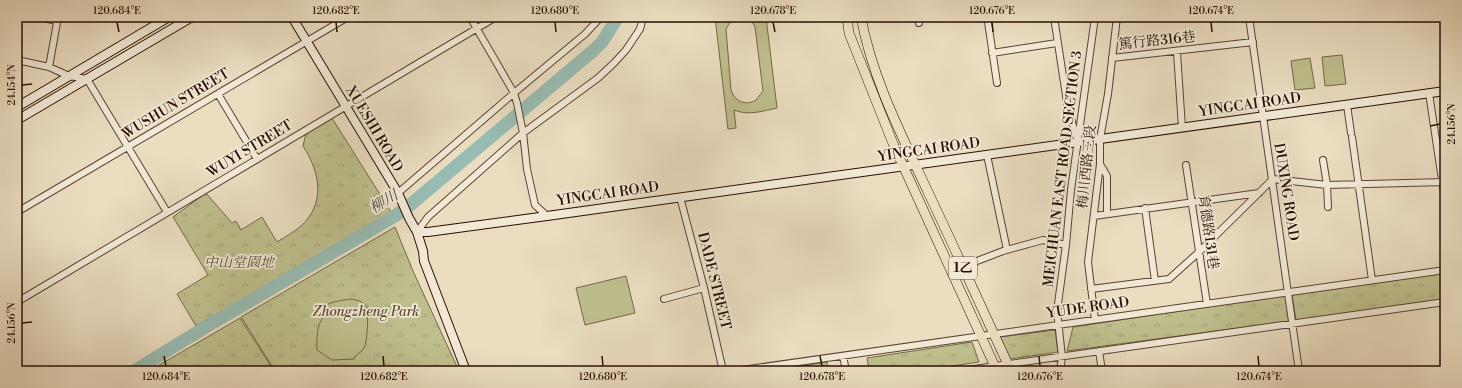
<svg xmlns="http://www.w3.org/2000/svg" width="1462" height="388" viewBox="0 0 1462 388" font-family="'Libre Bodoni','Noto Serif TC',serif">
<style>
.park{fill:url(#park-tufts);stroke:#746748}
.garden{fill:#bebf8d;stroke:#746748}
.lines{fill:none;stroke-linecap:round;stroke-linejoin:round}
.river{stroke:#98bcb3;stroke-width:13}
.street-casing{stroke:#5a4232;stroke-width:8}
.secondary-casing{stroke:#2a0f02;stroke-width:10}
.primary-casing{stroke:#2a0f02;stroke-width:10}
.street{stroke:#f1e9d6;stroke-width:6}
.secondary{stroke:#f1e9d6;stroke-width:8}
.primary{stroke:#eaddc0;stroke-width:9}
.ticks{fill:none;stroke:#2a0f02;stroke-width:1.5}
.labels{text-anchor:middle;dominant-baseline:central;stroke-width:3.5;stroke-linejoin:round;paint-order:stroke}
.shield{fill:#f1e9d6;stroke:#665042;stroke-width:1}
.shield-label{font-size:13px;font-weight:bold;fill:#2a0f02}
.street-label{font-size:14px;fill:#2a0f02;stroke:#f1e9d6}
.park-label{font-size:14px;font-style:italic;fill:#5e4d33;stroke:#f1e9d6}
.water-label{font-size:15px;font-style:italic;fill:#504c40;stroke:#f1e9d6}
.neatline{fill:none;stroke:#2a0f02;stroke-width:1.5}
.ticks-label{font-size:10px;text-anchor:middle;fill:#2a0f02}
</style>
<defs>
<pattern id="park-tufts" width="24" height="20" patternUnits="userSpaceOnUse"><rect width="24" height="20" fill="#bebf8d"/><path d="M3 7l-1-3M5 7V3M7 7l1-3M15 17l-1-3M17 17v-4M19 17l1-3" fill="none" stroke="#a3a378"/></pattern>
</defs>
<rect width="100%" height="100%" fill="#eaddc0"/>
<filter id="stains"><feTurbulence type="fractalNoise" baseFrequency=".005" numOctaves="4"/><feColorMatrix values="0 0 0 0 .2 0 0 0 0 .09 0 0 0 0 .02 0 0 0 .5 -.17"/></filter>
<radialGradient id="worn" r=".72"><stop offset=".6" stop-color="#630" stop-opacity="0"/><stop offset="1" stop-color="#630" stop-opacity=".3"/></radialGradient>
<!-- park -->
<path class="park" d="M332,118l59,94 -195,114 -19,-32 31,-19 -35,-58 33,-24 26,30 4,-2 5,9 21,-13 15,25c8,-5 17,-10 24,-16 25,-23 19,-54 2,-80l3,-13z
M395,227l18,44 46,100h-184l-34,-54z
M1445,272v28l-149,20 -4,-26z
M1286,295l4,26 -223,30 6,-24z
M240,318l34,53h-125z
M1055,330l3,22 -48,7 -10,-22z
M972,342l7,20 -60,9h-50l-2,-13z
M827,362l1,9h-60z"/>
<!-- garden -->
<path class="garden" d="M715,17h23l-7,4 -5,8 5,61c4,12 15,16 25,10l7,-9 -8,-64 -3,-6 -8,-4h22l11,91c-14,3 -29,8 -43,2l2,18 -8,1z
M1342,55l4,29 -21,2 -3,-29z
M1310,58l5,30 -20,2 -4,-29z
M626,276l9,37 -50,12 -9,-37z
M351,299l9,2 7,6c1,9 1,33 -3,41 -2,4 -7,6 -10,9v2l-22,1 -15,-10c0,-12 -1,-24 7,-34 0,0 -1,-6 -1,-7 2,-7 21,-9 28,-10z"/>
<g class="lines">
<!-- river -->
<path class="river" d="M134,371l75,-46 186,-109 15,-11 184,-155 8,-8 16,-25"/>
<!-- street casing -->
<g class="street-casing">
<path id="street" d="M39,17l18,4
M470,17l44,76 3,10 6,30 4,36 8,36 12,11
M918,17l1,6
M1054,17l14,92 9,30
M1249,17l50,354
M988,22l9,61
M1177,52l5,76
M992,53l65,-10
M1112,58l141,-16
M17,60l32,7 20,9 18,3 80,133
M49,67l9,-50
M1429,93l16,107
M218,94l39,65
M1347,105l4,28
M1352,137l20,143
M987,155l20,95
M1323,160l4,25 1,22
M1100,164l7,12v37
M1186,165l21,139
M398,193l116,-100 71,-59 16,-17
M680,197l24,91 19,83
M1145,208l10,73
M17,212l331,-195
M1094,216l165,-23
M417,232l11,-15 95,-84 75,-55 16,-15 12,-13 14,-21 3,-12
M964,270l13,-9 26,-10 40,-11 23,5
M1091,289l78,-10 30,-27 74,-73 54,6 118,-3
M664,299l40,-11
M17,302l479,-285
M1095,320l-7,-58 12,-98v-25l8,-45 9,-77
M1099,351l3,20
M843,356l3,15
M735,371l710,-101
M960,371l485,-69
M1060,371l2,-14 -5,-46 9,-66 5,-55 24,-173"/>
</g>
<!-- secondary casing -->
<g class="secondary-casing">
<path id="secondary" d="M292,17l106,176 11,25 8,14 6,19 1,10 42,110
M17,107l152,-90
M17,120l175,-103
M417,232h11l119,-16 898,-125"/>
</g>
<!-- primary casing -->
<g class="primary-casing">
<path id="primary" d="M847,17l2,16 45,113 103,225
M861,17c11,61 41,119 67,175 28,59 55,119 83,179"/>
</g>
<!-- street -->
<use href="#street" class="street"/>
<!-- secondary -->
<use href="#secondary" class="secondary"/>
<!-- primary -->
<use href="#primary" class="primary"/>
</g>
<!-- ticks -->
<path class="ticks" d="M117,22l2,10M336,22l1,10M555,22l1,10M773,22l2,10M992,22l1,10M1211,22l1,10M22,85l10,-1M1430,126l10,-2M22,323l10,-1M164,356l2,10M383,356l1,10M602,356l1,10M820,356l2,10M1039,356l1,10M1258,356l1,10"/>
<g class="labels">
<!-- shield labels -->
<rect class="shield" x="949" y="257" width="28" height="22" rx="3"/>
<g class="shield-label">
<text x="963" y="268">1乙</text>
</g>
<!-- street labels -->
<g class="street-label">
<text transform="translate(1157 41) rotate(-6)">篤行路316巷</text>
<text transform="translate(176 104) rotate(-31)">WUSHUN STREET</text>
<text transform="translate(1250 105) rotate(-8)">YINGCAI ROAD</text>
<text transform="translate(374 129) rotate(59)">XUESHI ROAD</text>
<text transform="translate(250 149) rotate(-31)">WUYI STREET</text>
<text transform="translate(929 150) rotate(-8)">YINGCAI ROAD</text>
<text transform="translate(1087 167) rotate(-84)">梅川西路三段</text>
<text transform="translate(1063 169) rotate(-83)">MEICHUAN EAST ROAD SECTION 3</text>
<text transform="translate(1286 192) rotate(81)">DUXING ROAD</text>
<text transform="translate(608 194) rotate(-8)">YINGCAI ROAD</text>
<text transform="translate(1208 232) rotate(82)">育德路131巷</text>
<text transform="translate(714 281) rotate(76)">DADE STREET</text>
<text transform="translate(1088 308) rotate(-8)">YUDE ROAD</text>
</g>
<!-- park labels -->
<g class="park-label">
<text x="239" y="263">中山堂園地</text>
<text x="366" y="312">Zhongzheng Park</text>
</g>
<!-- water labels -->
<g class="water-label">
<text transform="translate(384 202) rotate(-31)">柳川</text>
</g>
</g>
<!-- margin -->
<rect width="1462" height="388" fill="none" stroke="#eaddc0" stroke-width="44"/>
<rect x="22" y="22" width="1418" height="344" class="neatline"/>
<g class="ticks-label">
<text x="117" y="14">120.684°E</text>
<text x="336" y="14">120.682°E</text>
<text x="555" y="14">120.680°E</text>
<text x="773" y="14">120.678°E</text>
<text x="992" y="14">120.676°E</text>
<text x="1211" y="14">120.674°E</text>
<text transform="translate(11 85) rotate(-90)" y="4">24.154°N</text>
<text transform="translate(1451 124) rotate(-90)" y="4">24.156°N</text>
<text transform="translate(11 323) rotate(-90)" y="4">24.156°N</text>
<text x="166" y="380">120.684°E</text>
<text x="384" y="380">120.682°E</text>
<text x="603" y="380">120.680°E</text>
<text x="822" y="380">120.678°E</text>
<text x="1040" y="380">120.676°E</text>
<text x="1259" y="380">120.674°E</text>
</g>
<rect width="100%" height="100%" filter="url(#stains)"/>
<rect width="100%" height="100%" fill="url(#worn)"/>
</svg>
